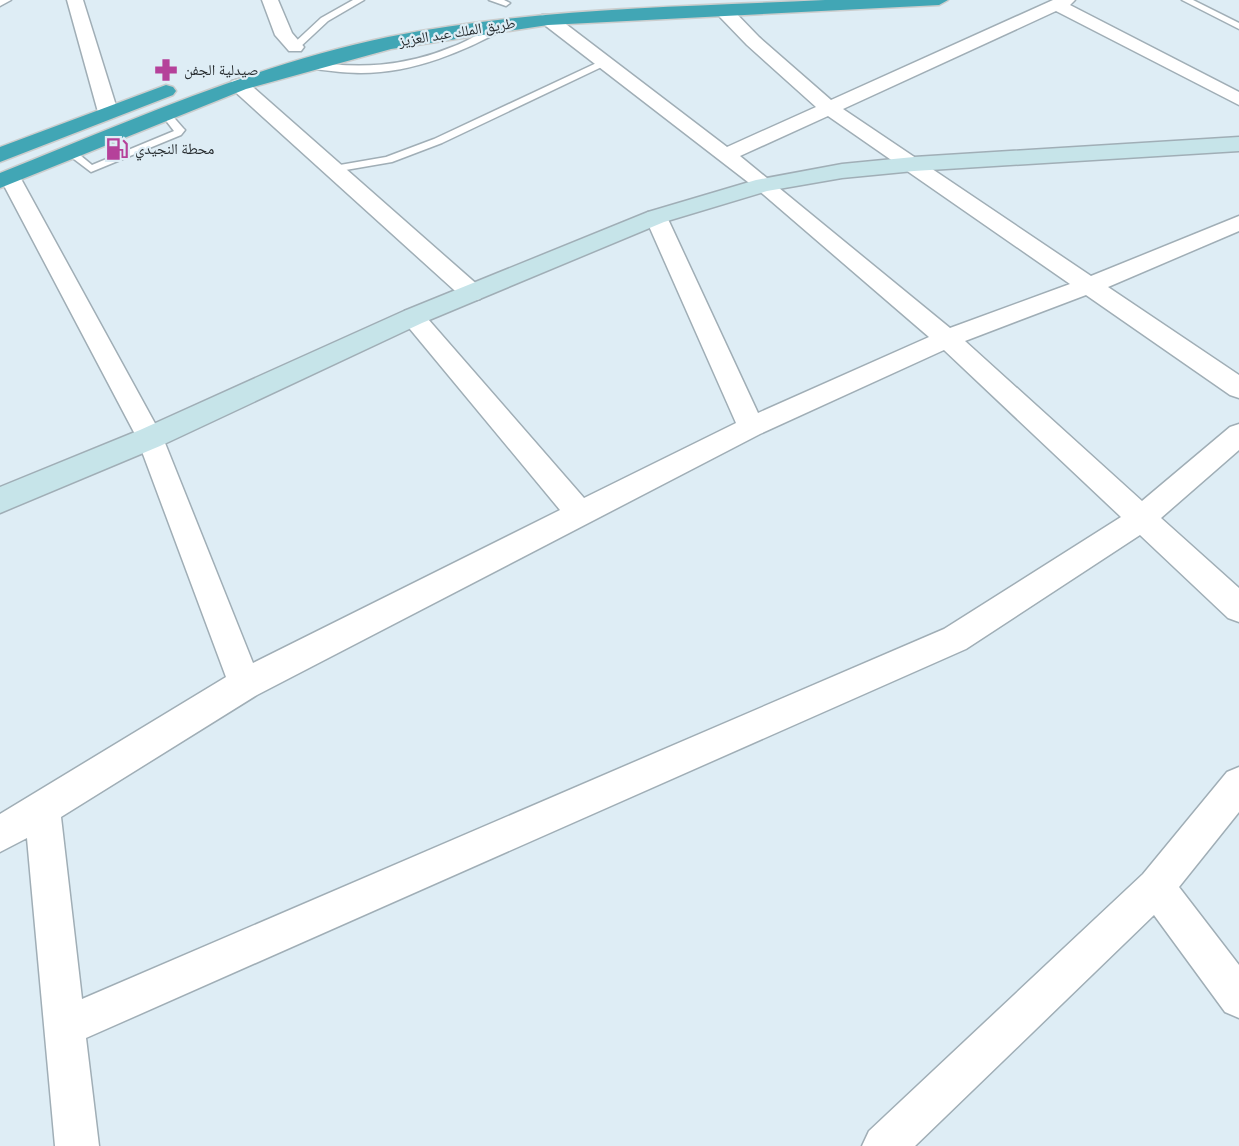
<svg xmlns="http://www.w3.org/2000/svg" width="1239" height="1146" viewBox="0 0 1239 1146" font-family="'Roboto Condensed','Noto Naskh Arabic',sans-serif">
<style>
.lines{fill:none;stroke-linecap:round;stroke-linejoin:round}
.lane-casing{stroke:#a0aeb6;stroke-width:3}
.street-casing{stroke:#a0aeb6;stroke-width:3}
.secondary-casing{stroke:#a0aeb6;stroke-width:3}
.highway-casing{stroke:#cbcdcd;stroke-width:3}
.lane{fill:#fff;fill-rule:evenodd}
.street{fill:#fff;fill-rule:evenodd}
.secondary{fill:#c6e4e9;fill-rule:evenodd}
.highway{fill:#41a6b5;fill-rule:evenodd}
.labels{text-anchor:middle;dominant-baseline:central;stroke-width:4.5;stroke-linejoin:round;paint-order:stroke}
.far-street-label{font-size:15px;fill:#272d30;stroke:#deedf5}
.far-poi-label{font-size:15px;fill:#272d30;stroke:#deedf5;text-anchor:start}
</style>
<rect width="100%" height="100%" fill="#deedf5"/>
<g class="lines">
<!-- lane casing -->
<g class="lane-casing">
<path id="lane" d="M353,0h11l-36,21 -30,28h-6v-4l29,-27z
M489,0h15l6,3 -4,3z
M1182,0h11l46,23v6z
M507,21l4,3 -1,2c-45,25 -96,47 -149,47 -18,0 -37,-3 -55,-5l-5,-3 5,-3c54,6 95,6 146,-15 19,-7 36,-19 55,-26z
M605,59l5,3 -2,2 -166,79 -50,19 -58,10 -5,-3 5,-3 52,-9 48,-18z
M163,112h6l14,16 2,2 -4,5 -90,37 -25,-19 9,-2 17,14 82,-34 -13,-17z"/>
</g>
<!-- street casing -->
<g class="street-casing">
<path id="street" d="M0,0h11l-11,6z
M67,0h16l35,112 -3,4 -7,2 -10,-6z
M262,0h16l14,33 12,14 -3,4h-12l-14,-16z
M1053,0h22l-5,5 169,87v13l-183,-94 -213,98 248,167 148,-60v15l-131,56 131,88v23l-9,-3 -144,-100 -121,46 177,160 88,-74 9,-3v26l-78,68 78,70v34l-11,-4 -88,-83 -174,114 -880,389 13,108h-44l-28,-308 -27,14v-38l226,-137 -89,-239 -137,-260 3,-5h14l3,4 143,261 90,225 307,-153 -155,-187 -4,-6 4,-6 8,-2 8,2 163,187 152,-75 -91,-206 3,-5h16l3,5 91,196 171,-76 -172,-148 -215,-166 -3,-4 3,-4h12l173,132 89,-40 -69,-62 -28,-29 -2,-4 2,-4h12l28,29 72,63zM828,116l242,168 -120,44 -210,-172zM944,350l177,167 -177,112 -862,370 -21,-182 196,-122 503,-261z
M239,79l7,2 234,206 4,6 -4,6 -8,2 -8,-2 -232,-210 -2,-4 2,-4z
M1239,767v45l-60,75 60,78v53l-14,-6 -71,-97 -239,231h-53l7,-15 274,-257 84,-102z"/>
</g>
<!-- secondary casing -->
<g class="secondary-casing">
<path id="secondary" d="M1239,137v14l-325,20 -72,7 -75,13 -103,31 -242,101 -262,123 -160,67v-26l140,-57 264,-119 244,-99 108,-32 86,-16 72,-7z"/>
</g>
<!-- highway casing -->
<g class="highway-casing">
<path id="highway" d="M825,0h123l-9,5 -391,20 -157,24 -145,40 -246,99v-15c127,-51 254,-108 388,-136 144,-29 291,-30 437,-37z
M166,85l7,2 3,4 -3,4 -173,67v-15z"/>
</g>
<!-- lane -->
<use href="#lane" class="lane"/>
<!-- street -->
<use href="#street" class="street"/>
<!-- secondary -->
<use href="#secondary" class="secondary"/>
<!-- highway -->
<use href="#highway" class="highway"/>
</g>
<!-- icons -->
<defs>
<g id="pharmacy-bare" transform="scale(1.8)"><path d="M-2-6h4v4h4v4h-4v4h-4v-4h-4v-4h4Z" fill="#b5419a" stroke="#deedf5" stroke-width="2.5" paint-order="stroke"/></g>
<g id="fuel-bare" transform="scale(1.8)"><path d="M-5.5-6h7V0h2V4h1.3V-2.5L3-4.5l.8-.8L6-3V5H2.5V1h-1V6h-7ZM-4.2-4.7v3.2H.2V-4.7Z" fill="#b5419a" stroke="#deedf5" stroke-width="2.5" paint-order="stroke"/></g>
</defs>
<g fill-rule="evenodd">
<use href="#pharmacy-bare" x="166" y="70"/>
<use href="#fuel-bare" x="117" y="149"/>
</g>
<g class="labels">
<!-- far-street labels -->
<g class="far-street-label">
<text transform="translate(457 32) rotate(-9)">طريق الملك عبد العزيز</text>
</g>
<!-- far-poi labels -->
<g class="far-poi-label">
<text x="184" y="70">صيدلية الجفن</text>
<text x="135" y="149">محطة النجيدي</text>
</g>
</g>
</svg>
